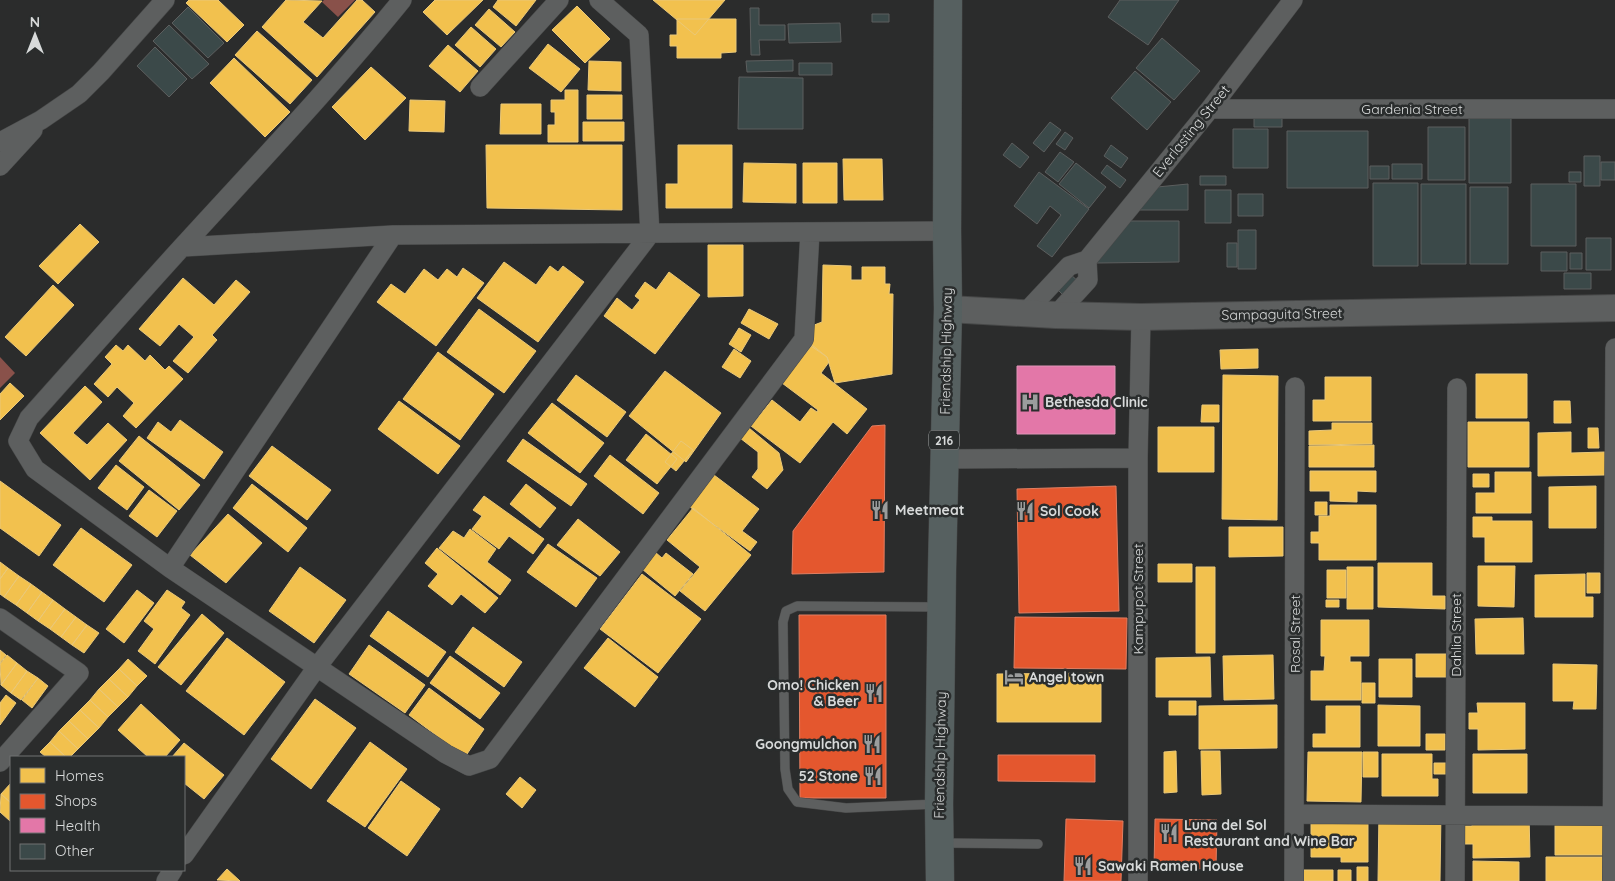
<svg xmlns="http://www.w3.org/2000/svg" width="1615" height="881" viewBox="0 0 1615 881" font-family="Quicksand,sans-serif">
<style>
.water{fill:#89514a}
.homes{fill:#f2c14e;stroke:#eac878}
.shops{fill:#e4572e;stroke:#e07e62}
.health{fill:#e377a8;stroke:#e095b7}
.building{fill:#3b4949;stroke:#5c5e5e}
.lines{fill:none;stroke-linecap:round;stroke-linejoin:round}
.service-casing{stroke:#474848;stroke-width:10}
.minor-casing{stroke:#474848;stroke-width:20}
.secondary-casing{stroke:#474848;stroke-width:28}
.primary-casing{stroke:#474848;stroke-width:29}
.service{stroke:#5d5f5f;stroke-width:9}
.minor{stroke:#5d5f5f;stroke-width:19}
.secondary{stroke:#5d5f5f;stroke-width:26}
.primary{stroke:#566060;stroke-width:28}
.labels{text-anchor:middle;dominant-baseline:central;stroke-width:5;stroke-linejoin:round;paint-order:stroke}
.shield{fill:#2a2d2d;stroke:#a4a6a6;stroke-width:1}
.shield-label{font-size:12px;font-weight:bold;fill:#d8dada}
.street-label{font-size:14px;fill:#d8dada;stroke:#2a2d2d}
.poi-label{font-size:14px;font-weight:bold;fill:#d8dada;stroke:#2a2d2d;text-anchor:start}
</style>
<rect width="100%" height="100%" fill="#2b2c2c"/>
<!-- water -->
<path class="water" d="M324,0h31l-17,17 -16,-15z
M0,357l15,16 -15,15z"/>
<!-- homes -->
<path class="homes" d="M189,0h29l26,25 -17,17 -41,-39z
M286,0l36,1 -19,21 20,16 34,-38h5l13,12 -58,65 -55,-50z
M435,0h48l-36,35 -24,-23z
M498,0h38l-20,26 -23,-19z
M653,0h72l-30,35z
M577,6l33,33 -25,24 -33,-33z
M489,9l26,23 -14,15 -26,-22z
M677,19h59v33l-15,1v5h-44v-12h-7v-11h7z
M471,27l25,22 -16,18 -25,-22z
M257,31l55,49 -22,24 -55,-49z
M548,44l32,25 -19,23 -32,-24z
M448,45l30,26 -18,21 -31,-26z
M234,58l56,54 -25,25 -55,-54z
M589,61l32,1v29l-33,-1z
M371,67l35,31 -41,42 -33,-33z
M565,90h13v52h-30v-17h7v-13h-4v-12h14z
M587,95h35v24h-35z
M410,100l35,1 -1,31 -35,-1z
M501,104h40v30h-41z
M583,122h41v19h-41z
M486,145h136v65l-135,-2z
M678,145h54v63h-66v-24h12z
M843,159h39l1,41h-39z
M744,163l52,1v39l-53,-1z
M803,163h34v40h-34z
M80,224l19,18 -41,42 -19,-18z
M708,245h35v51l-35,1z
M504,262l32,23 14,-19 8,6 5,-6 21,16 -46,60 -61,-44z
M823,265l28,1v14h11v-13h23v17h5l-1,10h4l-1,80 -57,9 -8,-26 -19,-13 1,-17 13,-5z
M463,268l21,15 -48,63 -59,-44 14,-18 14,10 19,-25 14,11 9,-11 10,8z
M669,272l31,23 -45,59 -51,-38 13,-18 15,12 8,-10 -5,-4 10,-14 11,8z
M183,278l31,27 22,-25 14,12 -38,43 5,5 -29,33 -15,-12 21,-24 -15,-13 -19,22 -21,-17z
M53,285l21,20 -48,51 -21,-19z
M479,309l57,42 -32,42 -57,-41z
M749,309l29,15 -9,15 -28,-16z
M739,328l12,7 -10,17 -12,-8z
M116,345l7,6 5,-6 17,16 5,-6 15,15 4,-4 14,13 -47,49 -13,-12 11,-13 -17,-16 -9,10 -14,-13 18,-20 -7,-7z
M812,345l15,12 2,5 -8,11 46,36 -20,25 -14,-12 -33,41 -49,-37 21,-26 28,22 11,-14 6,4 1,-2 -36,-27z
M734,349l17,12 -11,17 -18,-11z
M1258,349v19l-37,1 -1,-19z
M438,352l56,42 -34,46 -57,-41z
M665,371l56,42 -35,49 -57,-46z
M1476,374h51v44h-51z
M576,375l50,37 -19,25 -50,-37z
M1223,375l55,1 -1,144 -55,-1z
M1325,377h46v44h-58v-21h12z
M10,383l14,13 -24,24v-26z
M85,386l17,16 -29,31 14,12 21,-22 19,17 -37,40 -50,-47z
M399,401l61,45 -22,28 -60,-45z
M1554,401h16l1,22h-17z
M552,403l52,40 -24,30 -52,-40z
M1202,405h17v17h-18z
M180,420l43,32 -19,27 -57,-41 11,-16 13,10z
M1468,422h61v45h-61z
M1332,423h40v21l-63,1v-14l23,-1z
M1158,427h56v45h-56z
M749,428l30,25 4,17 -16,19 -15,-12 6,-8v-17l-18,-14z
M1588,428h10l1,20h-11z
M1571,432v21l34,-1v23l-67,1v-43z
M646,434l31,25 -20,25 -31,-24z
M139,436l61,49 -21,25 -60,-49z
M523,439l64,45 -16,22 -64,-45z
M681,441l12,9 -17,21 -11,-9z
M1374,445v22h-65v-21z
M272,446l59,44 -24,30 -58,-44z
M610,455l49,38 -16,21 -49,-38z
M116,465l28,22 -17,23 -29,-22z
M1310,471h66v21l-19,-1v11l-27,-1v-10h-20z
M1495,472h36v41h-55v-20h19z
M1473,474h16v13h-16z
M714,475l45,34 -17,22 15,11 -7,9 -60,-44z
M0,481l61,44 -22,31 -39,-28z
M252,484l55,44 -19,24 -55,-44z
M526,484l30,24 -16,20 -30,-24z
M1596,486v42h-47v-41z
M149,490l28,21 -20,26 -28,-21z
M484,496l60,43 -11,15 -24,-18 -10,13 -27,-20 10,-13 -9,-6z
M1315,502h12v13h-12z
M1330,505h46v55h-57v-17h-8v-11h8v-16h11z
M693,508l58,47 -46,56 -25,-20 20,-24 -33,-27z
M228,514l34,29 -36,40 -36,-28z
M1473,517h19v4h40v41h-47v-25h-12z
M578,519l42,33 -20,24 -43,-31z
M1229,527h54v29l-54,1z
M81,528l51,37 -28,37 -51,-37z
M470,529l26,20 -9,13 24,18 -11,15 -61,-47 14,-17 11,7z
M548,544l49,34 -21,29 -49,-35z
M437,548l61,50 -13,15 -24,-19 -9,11 -24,-19 10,-12 -13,-11z
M655,552l7,6 4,-5 27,21 -18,22 -33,-27z
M0,562l8,6 -8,11z
M1378,563h54v33h13v13l-67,-2z
M1158,564h34v18h-34z
M1478,566h37l-1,41 -36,-1z
M300,567l46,33 -32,43 -45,-32z
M1196,567h19v86h-19z
M1347,567h26v42h-26z
M8,568l11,8 -15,21 -4,-3v-15z
M1327,570h19v28h-19z
M1587,573h13v20h-13z
M642,574l59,45 -43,54 -58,-44z
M1585,574v23h8v20h-58v-42z
M19,576l12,8 -15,21 -12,-8z
M31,584l11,8 -15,21 -11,-8z
M137,590l17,13 -30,40 -18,-14z
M167,590l18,12 -4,6 9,7 -35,49 -17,-13 16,-22 -10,-8z
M42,592l11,8 -15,21 -11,-8z
M53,600l12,9 -15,20 -12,-8z
M1326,600h13v7h-13z
M65,609l11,8 -15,20 -11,-8z
M388,611l58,41 -18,25 -58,-41z
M202,614l22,19 -43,52 -23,-18z
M76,617l11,8 -15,20 -11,-8z
M1523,618l1,36h-48l-1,-35z
M1321,620h48v36h-19v6h11v38h-50v-29h13l1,-15h-4z
M87,625l12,8 -15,20 -12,-8z
M473,627l49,35 -18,25 -49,-35z
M227,638l58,44 -41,53 -58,-44z
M608,638l50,39 -23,30 -51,-39z
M369,645l56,40 -20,28 -56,-39z
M0,650l6,5 -6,8z
M1416,654h33l-1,23h-32z
M7,655l10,8 -16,22 -1,-21z
M1273,655l1,44 -50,1 -1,-44z
M450,656l50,37 -20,26 -50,-36z
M1210,657l1,40h-55v-39z
M128,659l19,17 -10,10 -18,-17z
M1379,659h33v38h-33z
M17,663l10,8 -16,22 -10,-8z
M1553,664l44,1 -1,44h-23l1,-8h-21z
M119,669l18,17 -9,11 -19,-18z
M27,671l11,7 -17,22 -10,-7z
M1101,673v49h-104v-48z
M38,678l10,8 -16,22 -10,-8z
M109,679l19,18 -10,10 -19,-18z
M1362,683h13v20h-13z
M429,688l55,41 -19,28 -56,-42z
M99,689l19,18 -10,10 -18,-17z
M6,695l10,8 -16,22v-22z
M315,699l41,29 -45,61 -40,-30z
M90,700l18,17 -9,11 -19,-18z
M1169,701h27v14h-27z
M1477,703h48v46l-47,1v-21h-9v-16h9z
M141,704l39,36 -15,17h-17l-30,-27z
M1277,705v43l-78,1v-43z
M1378,705l42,1v40h-42z
M1326,706h34v41h-47v-13h13z
M80,710l19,18 -11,11 -19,-18z
M69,721l19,18 -10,10 -19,-18z
M59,731l19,18 -8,8h-4l-16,-15z
M1426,734h19v16h-19z
M50,742l16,15h-20l-6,-5z
M370,742l37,27 -42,58 -38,-26z
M184,743l40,32 -20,24 -20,-16v-26h-12z
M1176,751l1,41 -13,1v-41z
M1201,751h19l1,43 -19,1z
M1308,752h54l-1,50 -54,-1z
M1363,752h15v25h-15z
M1382,754h50v25h6v17h-56z
M1473,754h54v39h-54z
M1434,763h13v11h-13z
M520,777l16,13 -14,18 -16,-14z
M401,781l39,28 -33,47 -39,-28z
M11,783v20l-10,-9z
M1,794l10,9 -1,18 -10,-9z
M1379,811h62l-1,70h-62z
M1529,814l1,43 -57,1v-14h-9l-1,-18h9v-11z
M1555,816h55v39h-55z
M1368,817v45h-27v-5h-30v-38z
M1546,857h59v24h-59z
M1473,861l46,1v19h-46z
M1357,867h11v14h-11z
M227,869l13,12 -23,-1z
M1301,870h32v11h-32z
M1338,870h13v11h-13z"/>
<!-- shops -->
<path class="shops" d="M885,425l-1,147 -92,2 1,-43 79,-105z
M1116,486l3,125 -100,2 -2,-124z
M799,615h87v183h-86z
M1015,617l112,1 -1,51 -112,-1z
M998,755h97v27l-97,-1z
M1066,819l57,2 -2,60h-57z
M1155,819l62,1 -1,49 -62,-1z"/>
<!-- health -->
<path class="health" d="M1017,366h98v68h-98z"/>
<!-- building -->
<path class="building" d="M1120,0h59l-31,45 -40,-28z
M188,7l36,36 -16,15 -36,-35z
M750,8h9v17h26v15h-26l1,15h-9z
M872,14h17v8h-17z
M840,23l1,19 -52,1 -1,-19z
M169,25l40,39 -17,15 -39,-38z
M1162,38l38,33 -26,29 -38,-32z
M155,47l32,32 -18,18 -32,-31z
M793,60v11l-46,1 -1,-11z
M799,63h33v12h-33z
M1135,71l36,31 -24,28 -36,-32z
M739,77l64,1v51h-65z
M1254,110h28v17h-28z
M1469,114h42v69h-42z
M1050,122l11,8 -17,22 -11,-9z
M1428,127h37v53h-37z
M1233,129h35v39h-35z
M1287,131h81v57h-81z
M1065,132l8,6 -8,12 -9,-6z
M1012,143l17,14 -9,11 -17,-13z
M1111,145l17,13 -7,10 -17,-12z
M1060,152l14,10 -16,20 -13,-10z
M1584,156h16v30h-16z
M1601,162h14v18h-14z
M1076,163l30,24 -17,21 -30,-24z
M1392,164h30v15h-30z
M1107,165l19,15 -6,8 -19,-15z
M1370,166h19v13h-19z
M1039,172l50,37 -37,48 -15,-11 24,-31 -11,-9 -13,18 -23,-18z
M1569,172h12v10h-12z
M1200,176h26v9h-26z
M1373,183h45v83h-45z
M1188,184v26h-48l7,-22z
M1421,184h45v80h-45z
M1531,184h45v62h-45z
M1470,187h38v77h-38z
M1205,190h26v33h-26z
M1238,194h25v22h-25z
M1122,221h57v41l-82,1v-12z
M1238,230h18v39h-18z
M1586,238h25v32h-25z
M1227,243h10v24h-10z
M1541,252h26v19h-26z
M1570,253h12v16h-12z
M1564,273h27v16h-27z
M1070,274l9,8 -14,15 -9,-9z"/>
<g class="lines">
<!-- service casing -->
<g class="service-casing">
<path id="service" d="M937,804l-91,4 -49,-6 -9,-13 -3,-20 -2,-147 3,-11 11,-5 143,1
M943,843l95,1"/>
</g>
<!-- minor casing -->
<g class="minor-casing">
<path id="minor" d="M402,0c-69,85 -145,165 -219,246 -52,57 -103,115 -154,172l-11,23 17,28 135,99 276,186 23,12 21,-7 314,-420 6,-107
M480,87l79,-87
M1210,109h405
M0,142l41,-22 38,-26 22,-22 64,-72
M0,166l33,-36
M183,247l210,-12 554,-4
M1025,313l44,-47 18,-6 123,-151 83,-109
M1056,315l32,-35 -1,-20
M944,459l194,-1
M170,568l223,-333
M0,618l79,55 -79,89
M1294,814l321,2
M184,855l133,-188 333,-433 -11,-199 -40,-35
M166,881l7,-11
M1138,881v-423l3,-141
M1294,881l1,-494
M1455,881l2,-493
M1612,881l3,-533"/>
</g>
<!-- secondary casing -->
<g class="secondary-casing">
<path id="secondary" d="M948,309l108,6 85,2 474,-9"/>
</g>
<!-- primary casing -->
<g class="primary-casing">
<path id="primary" d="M940,881l-1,-77 3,-234 6,-261 -1,-78 1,-231"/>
</g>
<!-- service -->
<use href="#service" class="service"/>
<!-- minor -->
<use href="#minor" class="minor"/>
<!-- secondary -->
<use href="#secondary" class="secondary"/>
<!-- primary -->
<use href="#primary" class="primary"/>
</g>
<!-- icons -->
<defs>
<g id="hospital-bare" transform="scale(1.5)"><path d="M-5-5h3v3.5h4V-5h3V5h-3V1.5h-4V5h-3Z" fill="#9b9d9d" stroke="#2a2d2d" stroke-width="2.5" paint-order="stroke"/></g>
<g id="restaurant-bare" transform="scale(1.5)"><path d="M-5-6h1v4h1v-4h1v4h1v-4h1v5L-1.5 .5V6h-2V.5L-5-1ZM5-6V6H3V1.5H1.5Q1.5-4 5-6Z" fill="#9b9d9d" stroke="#2a2d2d" stroke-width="2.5" paint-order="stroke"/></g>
<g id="hotel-bare" transform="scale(1.5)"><path d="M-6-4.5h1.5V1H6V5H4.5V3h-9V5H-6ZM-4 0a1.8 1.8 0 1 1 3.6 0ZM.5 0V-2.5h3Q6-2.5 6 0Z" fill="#9b9d9d" stroke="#2a2d2d" stroke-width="2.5" paint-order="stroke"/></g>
</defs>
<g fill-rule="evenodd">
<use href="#hospital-bare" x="1030" y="402"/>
<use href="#restaurant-bare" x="880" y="510"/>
<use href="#restaurant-bare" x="1025" y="511"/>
<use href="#hotel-bare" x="1014" y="677"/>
<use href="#restaurant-bare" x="874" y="693"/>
<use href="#restaurant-bare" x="872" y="744"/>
<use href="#restaurant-bare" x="873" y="776"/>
<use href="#restaurant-bare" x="1169" y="833"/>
<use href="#restaurant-bare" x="1083" y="866"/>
</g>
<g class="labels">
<!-- shield labels -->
<rect class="shield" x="929" y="430.5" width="30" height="19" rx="4"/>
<g class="shield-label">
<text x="944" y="440">216</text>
</g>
<!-- street labels -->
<g class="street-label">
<text x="1412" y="109">Gardenia Street</text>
<text transform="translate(1191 131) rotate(-51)">Everlasting Street</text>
<text transform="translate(1282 314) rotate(-1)">Sampaguita Street</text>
<text transform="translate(946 351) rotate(-89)">Friendship Highway</text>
<text transform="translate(1138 599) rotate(-90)">Kampupot Street</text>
<text transform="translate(1295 634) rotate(-90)">Rosal Street</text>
<text transform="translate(1456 635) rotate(-90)">Dahlia Street</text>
<text transform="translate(940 755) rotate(-89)">Friendship Highway</text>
</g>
<!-- poi labels -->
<g class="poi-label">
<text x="1045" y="402">Bethesda Clinic</text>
<text x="895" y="510">Meetmeat</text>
<text x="1040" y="511">Sol Cook</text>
<text x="1029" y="677">Angel town</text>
<text x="859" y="685" text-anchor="end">Omo! Chicken<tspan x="859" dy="16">&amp; Beer</tspan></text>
<text x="857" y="744" text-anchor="end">Goongmulchon</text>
<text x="858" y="776" text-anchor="end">52 Stone</text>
<text x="1184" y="825">Luna del Sol<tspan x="1184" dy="16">Restaurant and Wine Bar</tspan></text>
<text x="1098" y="866">Sawaki Ramen House</text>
</g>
</g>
<!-- legend -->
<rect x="10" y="756" width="175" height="115" fill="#2a2d2d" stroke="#707272"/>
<rect x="20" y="768" width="25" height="15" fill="#f2c14e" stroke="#707272"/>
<text x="55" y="781" font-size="15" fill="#d8dada">Homes</text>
<rect x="20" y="794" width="25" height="15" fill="#e4572e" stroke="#707272"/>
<text x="55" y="806" font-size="15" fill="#d8dada">Shops</text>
<rect x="20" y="818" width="25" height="15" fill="#e377a8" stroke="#707272"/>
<text x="55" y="831" font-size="15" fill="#d8dada">Health</text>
<rect x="20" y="844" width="25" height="15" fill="#3b4949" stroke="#707272"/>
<text x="55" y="856" font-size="15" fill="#d8dada">Other</text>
<!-- north arrow -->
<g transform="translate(35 35)" stroke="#2a2d2d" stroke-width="4" paint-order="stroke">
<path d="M0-4L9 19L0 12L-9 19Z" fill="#d8dada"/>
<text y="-8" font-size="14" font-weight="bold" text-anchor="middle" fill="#d8dada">N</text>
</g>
</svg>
